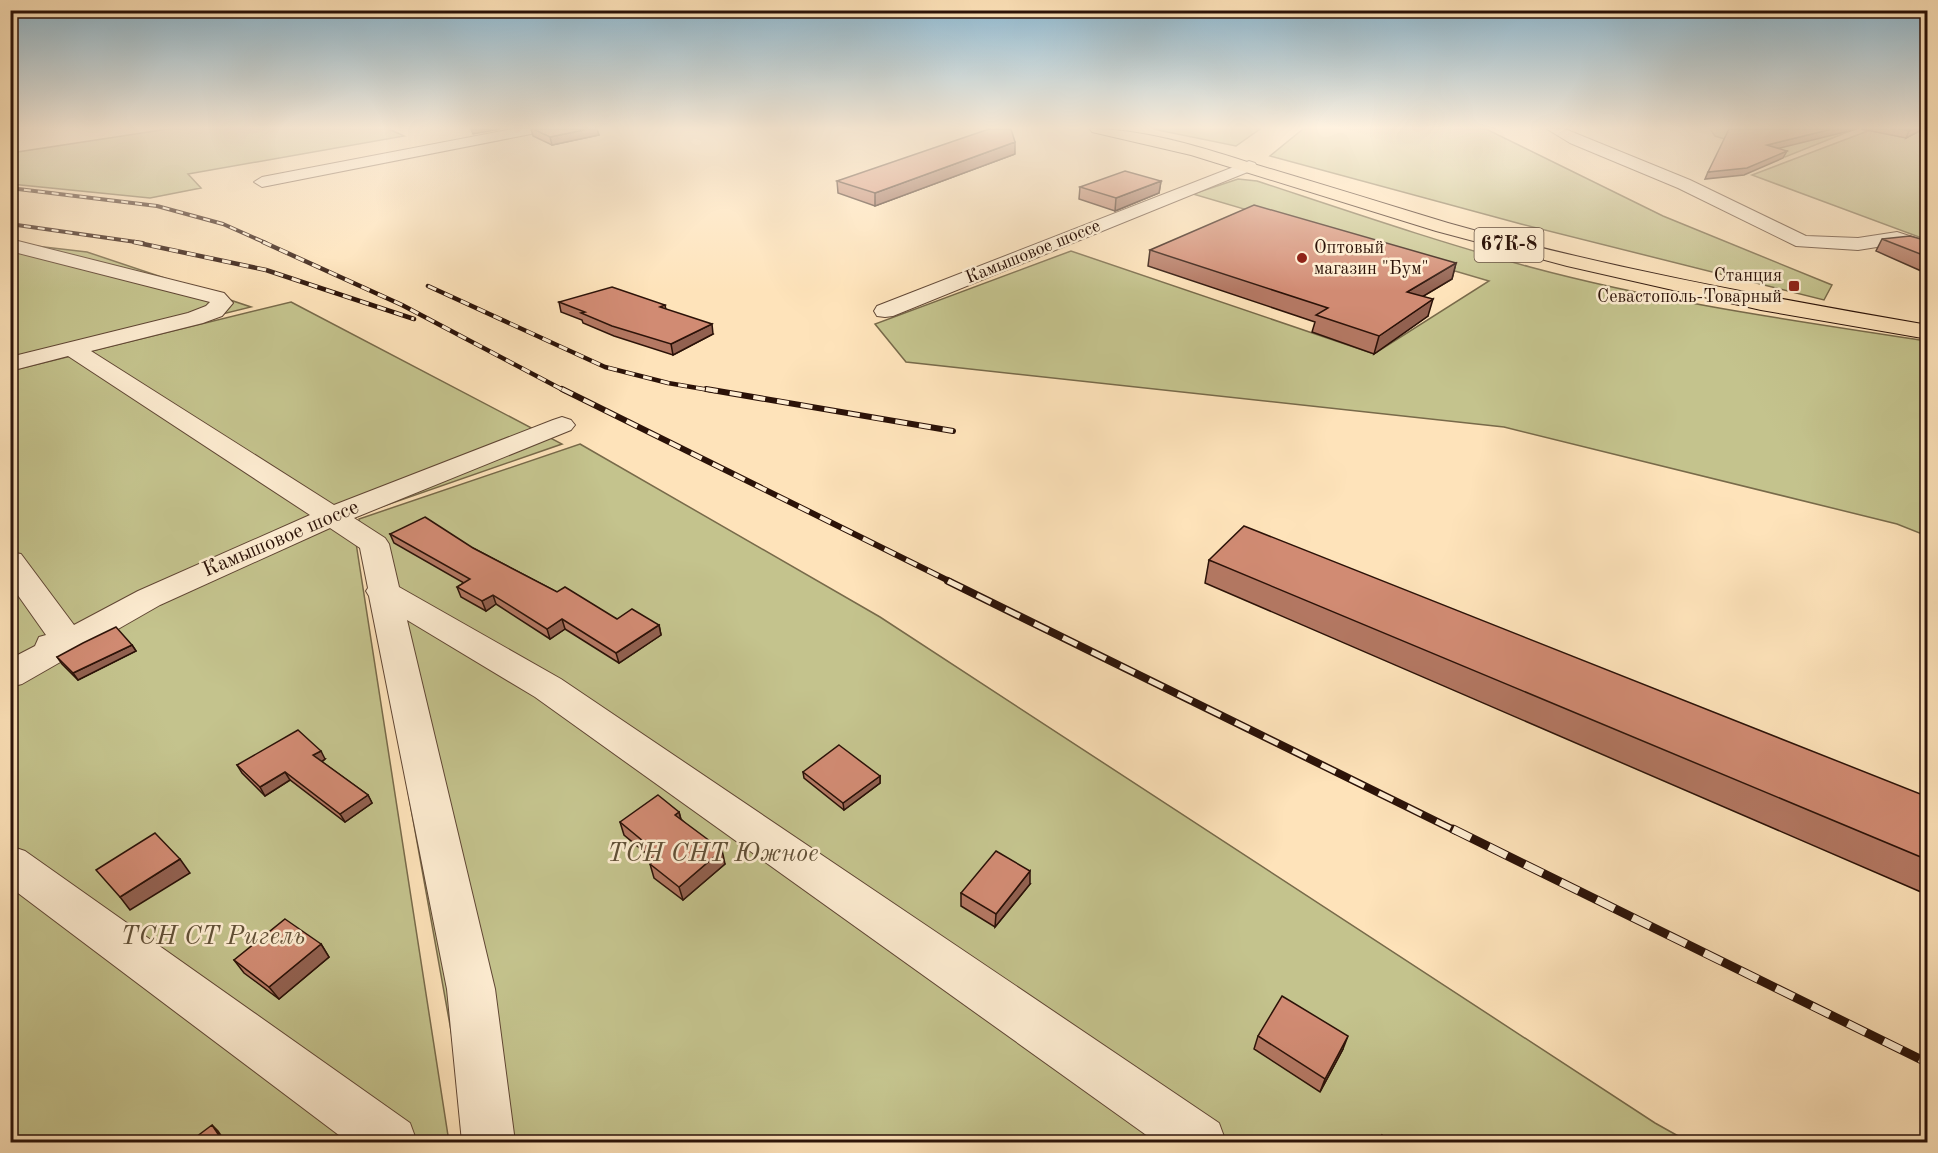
<svg xmlns="http://www.w3.org/2000/svg" width="1938" height="1153" viewBox="0 0 1938 1153" font-family="'Old Standard TT',serif">
<style>
.green{fill:#c4c38d;stroke:#786a4a;stroke-width:1.5}
.lines{fill:none;stroke-linecap:round;stroke-linejoin:round}
.street-casing{stroke:#604634;stroke-width:2}
.primary-casing{stroke:#2b1208;stroke-width:2}
.street{fill:#feedd2;fill-rule:evenodd}
.primary{fill:#fee3ba;fill-rule:evenodd}
.rail-far4-casing{stroke:#2b1208;stroke-width:4}
.rail-far3-casing{stroke:#2b1208;stroke-width:4.5}
.rail-far2-casing{stroke:#2b1208;stroke-width:6}
.rail-far1-casing{stroke:#2b1208;stroke-width:8}
.rail-casing{stroke:#2b1208;stroke-width:9}
.rail-far4{stroke:#feedd2;stroke-width:2;stroke-dasharray:7;stroke-linecap:butt}
.rail-far3{stroke:#feedd2;stroke-width:3;stroke-dasharray:9;stroke-linecap:butt}
.rail-far2{stroke:#feedd2;stroke-width:4;stroke-dasharray:12;stroke-linecap:butt}
.rail-far1{stroke:#feedd2;stroke-width:5;stroke-dasharray:16;stroke-linecap:butt}
.rail{stroke:#feedd2;stroke-width:7;stroke-dasharray:20;stroke-linecap:butt}
.wall{fill:#b47863;stroke:#2b1208;stroke-width:1.5}
.shaded-wall{fill:#926150;stroke:#2b1208;stroke-width:1.5}
.building{fill:#d18b73;stroke:#2b1208;stroke-width:1.5}
.poi-dot{fill:#8f2418;stroke:#feedd2;stroke-width:2}
.labels{text-anchor:middle;dominant-baseline:central;stroke-width:5;stroke-linejoin:round;paint-order:stroke}
.far-poi-label{font-size:18px;fill:#2b1208;stroke:#feedd2;text-anchor:start}
.far-street-label{font-size:18px;fill:#2b1208;stroke:#feedd2}
.shield{fill:#feedd2;stroke:#6a5445;stroke-width:1.5}
.shield-label{font-size:20px;font-weight:bold;fill:#2b1208}
.street-label{font-size:21px;fill:#2b1208;stroke:#feedd2}
.near-park-label{font-size:26px;font-style:italic;fill:#615037;stroke:#feedd2}
</style>
<rect width="100%" height="100%" fill="#fee3ba"/>
<filter id="stains"><feTurbulence type="fractalNoise" baseFrequency=".00333" numOctaves="4"/><feColorMatrix values="0 0 0 0 .2 0 0 0 0 .09 0 0 0 0 .02 0 0 0 .5 -.17"/></filter>
<radialGradient id="worn" r=".72"><stop offset=".6" stop-color="#630" stop-opacity="0"/><stop offset="1" stop-color="#630" stop-opacity=".3"/></radialGradient>
<!-- green -->
<path class="green" d="M168,129h221l15,7 -216,38 13,14 -51,10 -139,-14v-31z
M1153,129h107l-24,17z
M1303,129h183l177,87 169,69 -8,15 -303,-76 -251,-68z
M1710,129h145l-70,28 -70,-21z
M1873,129h54v111l-175,-65z
M1238,179l19,2c91,30 181,61 273,86 130,35 265,54 397,74v195l-30,-12 -393,-97 -598,-65 -31,-38 196,-73 303,103 115,-73 -296,-87z
M10,243l77,9 164,55 -240,59z
M291,302l271,142 -210,73 97,625h-438l-1,-771z
M580,444l300,173 775,506 34,19h-1218l-112,-623z"/>
<g class="lines">
<!-- street casing -->
<g class="street-casing">
<path id="street" d="M513,129h30l-7,4 -274,54 -8,-5 8,-5z
M1547,129h18l125,51 116,56 52,2 39,-6 31,10v13l-32,-11 -38,6 -62,-4 -118,-58 -108,-45z
M1249,161l6,2 2,3 -2,3 -362,147 -8,1 -8,-1 -3,-5 3,-5z
M10,239l214,54 9,10 -11,13 -19,7 -112,28 243,154 219,-85 9,-3 9,3 4,5 -4,5 -217,88 31,20 4,6 10,43 162,92 658,444 7,19h-70l-621,-445 -128,-77 88,369 20,153h-53l-15,-153 -78,-393 -3,-5 2,-3 -8,-40 -30,-20 -170,77 -138,79 -12,3v-28l25,-13 4,-9 7,-2 -36,-51v-32l11,2 53,71 64,-34 172,-76 -242,-159 -58,15v-14l178,-44 18,-7 4,-4 -200,-51z
M10,846l15,5 385,272 7,19h-69l-338,-255z"/>
</g>
<!-- primary casing -->
<g class="primary-casing">
<path id="primary" d="M1090,129c57,0 113,19 167,36 64,19 128,39 191,58 158,45 319,74 480,102v14l-167,-29 -194,-44 -131,-35 -245,-76 -99,-23z"/>
</g>
<!-- street -->
<use href="#street" class="street"/>
<!-- primary -->
<use href="#primary" class="primary"/>
<!-- rail-far4 casing -->
<g class="rail-far4-casing">
<path id="rail-far4" d="M10,188l147,18 66,18 43,19
M10,224l133,19"/>
</g>
<!-- rail-far3 casing -->
<g class="rail-far3-casing">
<path id="rail-far3" d="M134,242l132,28 148,49
M263,242l139,63 163,86
M428,286l177,81 63,16 47,8"/>
</g>
<!-- rail-far2 casing -->
<g class="rail-far2-casing">
<path id="rail-far2" d="M562,389l389,193
M706,389l247,42"/>
</g>
<!-- rail-far1 casing -->
<g class="rail-far1-casing">
<path id="rail-far1" d="M948,581l508,250"/>
</g>
<!-- rail casing -->
<g class="rail-casing">
<path id="rail" d="M1453,829l475,234"/>
</g>
<!-- rail-far4 -->
<use href="#rail-far4" class="rail-far4"/>
<!-- rail-far3 -->
<use href="#rail-far3" class="rail-far3"/>
<!-- rail-far2 -->
<use href="#rail-far2" class="rail-far2"/>
<!-- rail-far1 -->
<use href="#rail-far1" class="rail-far1"/>
<!-- rail -->
<use href="#rail" class="rail"/>
</g>
<!-- wall -->
<path class="wall" d="M531,129h66l2,6 -47,10 -19,-9z
M1861,129h62l-17,9z
M1015,154l-140,52 -37,-13 -1,-12z
M1161,181l-2,12 -44,18 -36,-12 1,-12z
M1882,239l46,2v33l-52,-23z
M1150,250l306,13 -4,16 -29,17 5,20 -54,38 -62,-22 3,-10 -167,-56z
M559,302l106,3 1,5 47,24 -40,21 -59,-19 -31,-13 -1,-3 -21,-8z
M390,534l83,14 84,44 60,27 42,6 2,10 -42,28 -54,-34 -15,10 -54,-35 -10,7 -25,-14 -4,-10 7,-4 -70,-40z
M1209,560l719,237v98l-723,-312z
M132,645l4,6 -58,29 -16,-16 -5,-7z
M325,759l-3,3 46,33 4,8 -27,19 -55,-42 -25,16 -23,-23 -5,-8z
M803,772l77,4v7l-36,27 -40,-32z
M679,812l2,7 44,45 -42,36 -29,-22 -4,-14 5,-3 -31,-26 -4,-13z
M1030,884l-35,43 -34,-21v-13z
M321,944l8,13 -50,42 -35,-26 -10,-13z
M1258,1036l85,13 -23,43 -66,-43z"/>
<!-- shaded-wall -->
<path class="shaded-wall" d="M471,129h29l-27,5z
M588,129h9l2,6 -47,10 -2,-8z
M1832,129h25l-93,23 3,-7z
M1914,129h9l-17,9 3,-7z
M1015,142v12l-140,52v-13z
M1787,151l-4,7 -39,17 -39,4 3,-7z
M1161,181l-2,12 -44,18 1,-13z
M1456,263l-4,16 -50,30 5,-17z
M1433,299l-5,17 -54,38 5,-18z
M712,324l1,10 -40,21 -2,-11z
M493,595l3,9 -10,7 -4,-10z
M562,619l3,10 -15,10 -3,-10z
M659,625l2,10 -42,28 -3,-10z
M132,645l4,6 -58,29 -5,-7z
M321,751l4,8 -7,5 -5,-9z
M285,772l5,8 -25,16 -5,-9z
M880,776v7l-36,27 -1,-7z
M368,795l4,8 -27,19 -5,-8z
M679,812l3,13 -7,-10z
M722,850l3,14 -42,36 -4,-13z
M180,859l10,14 -60,37 -10,-13z
M1030,871v13l-35,43 1,-13z
M321,944l8,13 -50,42 -10,-12z
M1348,1036l-5,13 -23,43 5,-13z
M212,1125l6,6 8,12h-2z"/>
<!-- building -->
<path class="building" d="M533,129h55l-38,8z
M989,129h22l4,13 -140,51 -38,-12z
M1729,129h103l-65,16 20,6 -40,17 -39,4z
M1899,129h15l-5,2z
M1125,171l36,10 -45,17 -36,-11z
M1254,205l202,58 -49,29 26,7 -54,37 -63,-21 12,-7 -178,-58z
M1910,236l18,5v16l-46,-18z
M612,287l53,18 -5,2 52,17 -41,20 -59,-18 -31,-13 4,-1 -26,-10z
M425,517l48,31 84,44 8,-5 52,32 15,-10 27,16 -43,28 -54,-34 -15,10 -54,-34 -11,6 -25,-14 13,-8 -80,-45z
M1244,526l684,271v63l-719,-300z
M116,627l16,18 -59,28 -16,-16 26,-14z
M298,730l23,21 -8,4 55,40 -28,19 -55,-42 -25,15 -23,-22z
M839,745l41,31 -37,27 -40,-31z
M658,795l21,17 -4,3 47,35 -43,37 -29,-23 11,-8 -41,-34z
M155,833l25,26 -60,38 -24,-27z
M996,851l34,20 -34,43 -35,-21z
M285,919l36,25 -52,43 -35,-27z
M1282,996l66,40 -23,43 -67,-43z
M212,1125l12,18h-36z
M1382,1135l11,8h-15z"/>
<!-- sky -->
<linearGradient id="sky" x2="0" y2="1"><stop stop-color="#8bb8d2"/><stop offset="0.44" stop-color="#fff2e0"/><stop offset="1" stop-color="#fff2e0" stop-opacity="0"/></linearGradient>
<rect width="1938" height="291" fill="url(#sky)"/>
<!-- markers -->
<g class="poi-dot">
<circle cx="1302" cy="258" r="6"/>
<rect x="1788" y="280" width="12" height="12" rx="3"/>
</g>
<g class="labels">
<!-- far-poi labels -->
<g class="far-poi-label">
<text x="1314" y="248">Оптовый<tspan x="1314" dy="21">магазин "Бум"</tspan></text>
<text x="1782" y="276" text-anchor="end">Станция<tspan x="1782" dy="21">Севастополь-Товарный</tspan></text>
</g>
<!-- far-street labels -->
<g class="far-street-label">
<text transform="translate(1033 252) rotate(-22)">Камышовое шоссе</text>
</g>
<!-- shield labels -->
<rect class="shield" x="1474.5" y="228" width="69" height="34" rx="4.5"/>
<g class="shield-label">
<text x="1509" y="245">67К-8</text>
</g>
<!-- street labels -->
<g class="street-label">
<text transform="translate(281 539) rotate(-23)">Камышовое шоссе</text>
</g>
<!-- near-park labels -->
<g class="near-park-label">
<text x="713" y="854">ТСН СНТ Южное</text>
<text x="213" y="937">ТСН СТ Ригель</text>
</g>
</g>
<!-- margin -->
<rect width="1938" height="1153" fill="none" stroke="#fee3ba" stroke-width="36"/>
<rect x="12" y="12" width="1914" height="1129" fill="none" stroke="#2b1208" stroke-width="3"/>
<rect x="18" y="18" width="1902" height="1117" fill="none" stroke="#2b1208" stroke-width="1.5"/>
<rect width="100%" height="100%" filter="url(#stains)"/>
<rect width="100%" height="100%" fill="url(#worn)"/>
</svg>
